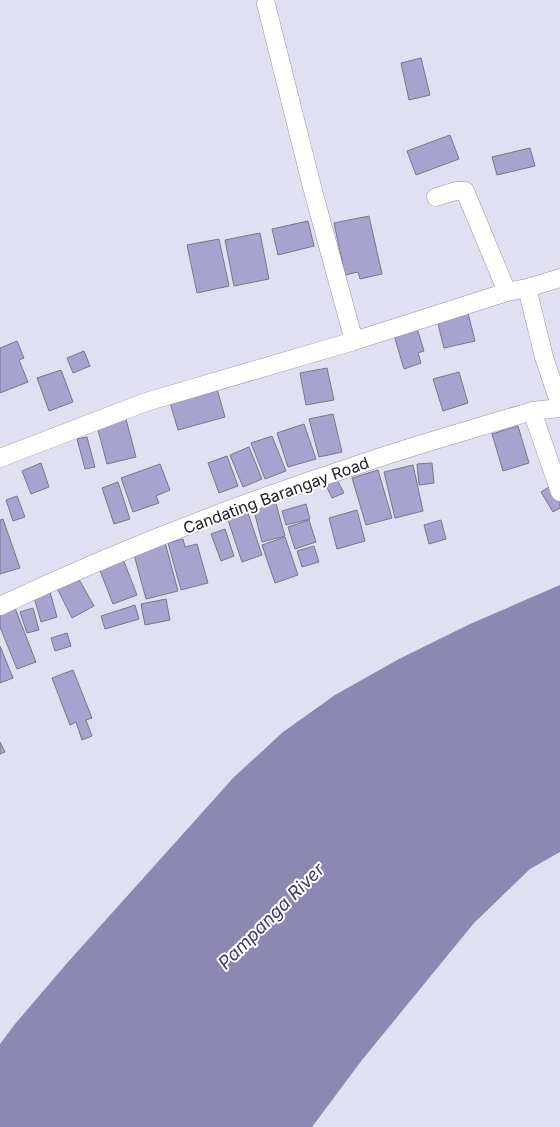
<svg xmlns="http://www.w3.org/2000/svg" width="560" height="1127" viewBox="0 0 560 1127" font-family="Inter,sans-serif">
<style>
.water{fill:#8d88b1}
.building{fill:#a7a3ce;stroke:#787788}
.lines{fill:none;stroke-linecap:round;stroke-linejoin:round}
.minor-casing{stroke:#9795a7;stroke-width:19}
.minor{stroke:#fff;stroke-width:18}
.labels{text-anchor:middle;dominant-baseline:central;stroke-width:4;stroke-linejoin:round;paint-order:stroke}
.street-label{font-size:16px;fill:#212027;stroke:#fff}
.water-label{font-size:18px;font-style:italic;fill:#3f356b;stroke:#fff}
</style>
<rect width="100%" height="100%" fill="#e1e0f3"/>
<!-- water -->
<path class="water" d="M560,585v267l-30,17 -56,54 -112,137 -50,67h-312v-83l15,-20 53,-62 166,-185 49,-45 52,-37 64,-36 71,-35z"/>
<!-- building -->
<path class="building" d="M421,58l9,37 -21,5 -8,-37z
M450,135l9,24 -43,16 -9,-24z
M530,148l5,18 -38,9 -5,-18z
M369,216l13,58 -22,5 -2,-7 -13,3 -11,-52z
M308,221l6,25 -36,9 -6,-26z
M260,233l9,46 -35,7 -9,-46z
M219,239l10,47 -32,7 -10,-48z
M467,309l8,32 -31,7 -8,-32z
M416,325l8,26 -6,2 3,10 -17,6 -11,-37z
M17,341l7,17 -5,2 9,22 -28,11v-45z
M84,351l6,15 -17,7 -6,-15z
M327,368l7,32 -28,5 -6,-32z
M61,370l12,32 -24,9 -12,-33z
M459,372l9,31 -25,8 -10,-32z
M217,389l8,28 -47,13 -8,-27z
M333,414l9,38 -23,5 -10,-38z
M126,419l10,38 -29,7 -10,-38z
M304,424l12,35 -28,8 -11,-34z
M518,426l11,37 -26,8 -11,-37z
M272,436l14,35 -21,8 -14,-36z
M87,437l8,30 -10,2 -8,-30z
M249,447l13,32 -19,8 -13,-32z
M227,456l11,30 -19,7 -11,-30z
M41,463l8,24 -18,7 -9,-23z
M432,463l2,20 -15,2 -2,-21z
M160,464l10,26 -14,6 3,7 -26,9 -12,-34z
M413,465l10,46 -28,7 -11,-46z
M378,470l14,48 -26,7 -14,-47z
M335,476l9,17 -12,5 -8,-17z
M118,482l12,37 -16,5 -12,-36z
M552,485l8,14v9l-7,4 -12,-20z
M17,496l8,21 -12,4 -7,-21z
M275,500l10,36 -23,6 -9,-35z
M306,504l4,15 -24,6 -4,-14z
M357,510l8,31 -28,8 -8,-31z
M248,513l14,42 -20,7 -14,-42z
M3,519l17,49 -20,6v-54z
M309,520l7,22 -21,7 -7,-22z
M441,520l5,19 -17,5 -5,-19z
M225,529l9,27 -13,5 -10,-27z
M285,537l13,38 -23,8 -13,-38z
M183,539l2,8 12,-3 11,39 -27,7 -13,-47z
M165,542l13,49 -32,8 -13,-48z
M314,546l5,16 -17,5 -5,-16z
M123,559l14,36 -24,9 -14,-36z
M76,574l18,32 -22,12 -17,-34z
M50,592l7,25 -16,5 -7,-25z
M166,599l4,21 -25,5 -4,-21z
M135,605l4,14 -34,10 -4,-13z
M15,608l21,54 -19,7 -17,-42v-14z
M33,608l6,22 -12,3 -7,-21z
M67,633l4,13 -16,5 -4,-13z
M0,646l13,32 -13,5z
M73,670l19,48 -6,2 6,16 -10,4 -6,-18 -6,3 -18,-47z
M0,742l5,10 -5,2z"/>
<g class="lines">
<!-- minor casing -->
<g class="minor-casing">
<path id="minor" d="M266,4l46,183 42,154
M436,197l20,-6h9l42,101
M527,288l17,69 16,48
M532,411l28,81
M0,458l146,-56 208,-61 153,-49 20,-4 33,-10
M0,606c118,-56 241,-103 366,-144 55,-19 111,-34 166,-51l28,-3"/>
</g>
<!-- minor -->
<use href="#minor" class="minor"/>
</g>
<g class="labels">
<!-- street labels -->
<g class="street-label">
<text transform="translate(276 495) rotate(-20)">Candating Barangay Road</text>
</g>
<!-- water labels -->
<g class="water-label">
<text transform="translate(271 916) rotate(-45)">Pampanga River</text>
</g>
</g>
</svg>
